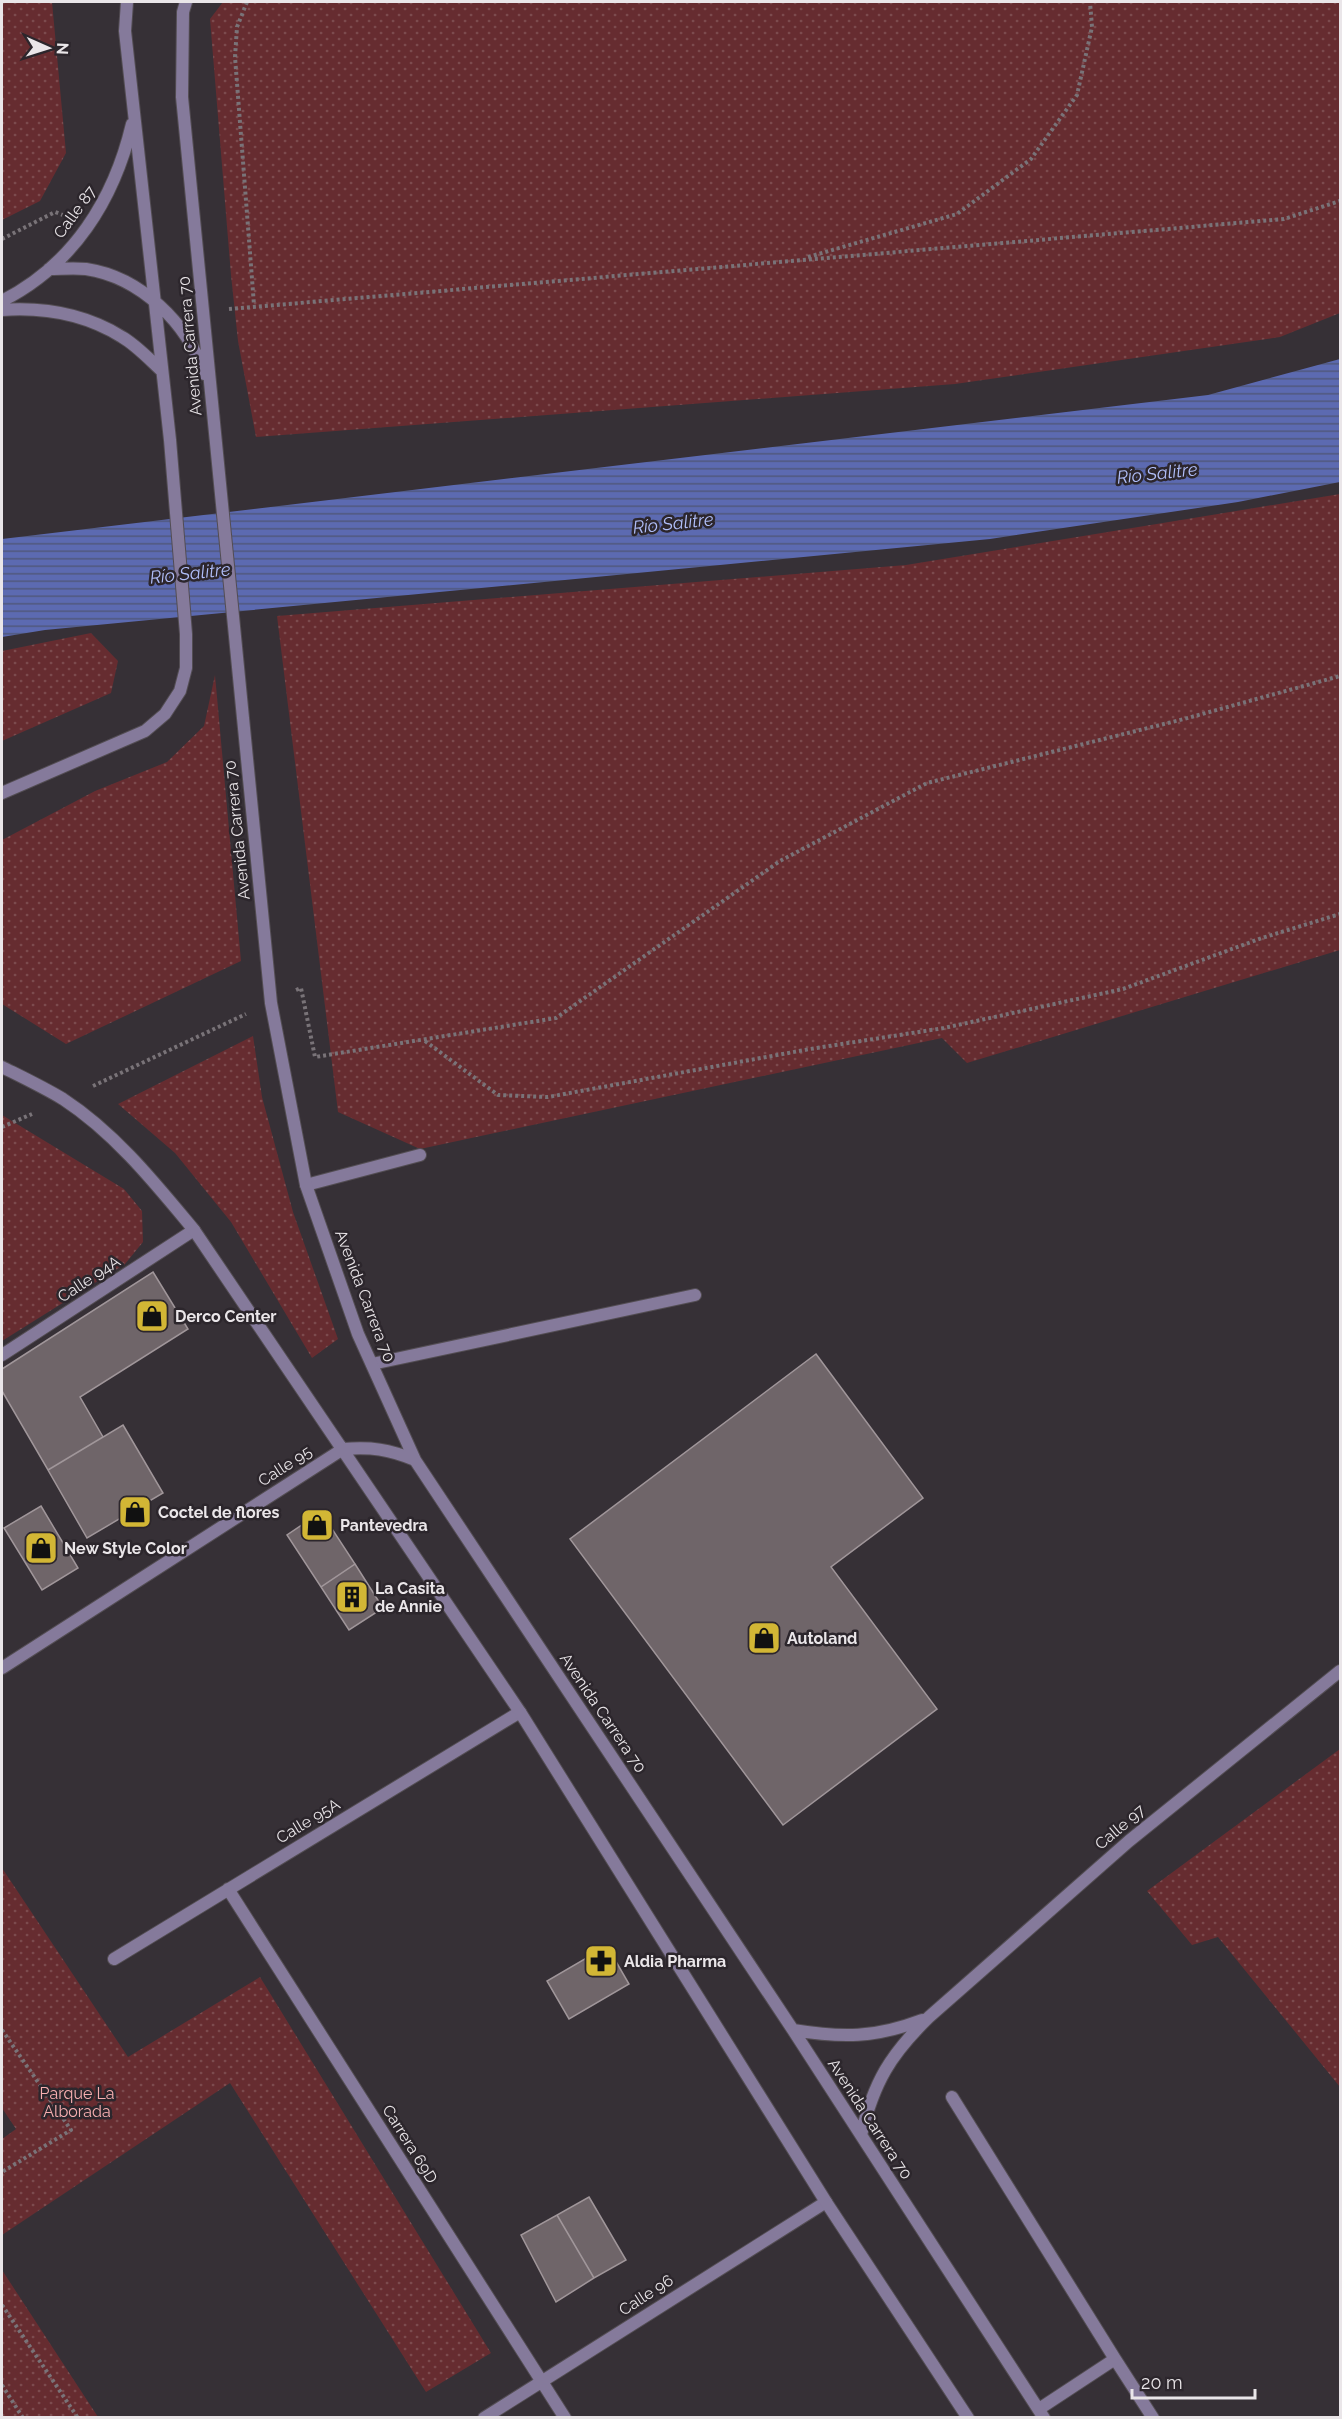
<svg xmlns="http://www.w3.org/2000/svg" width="1342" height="2419" viewBox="0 0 1342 2419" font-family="Raleway,sans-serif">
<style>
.green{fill:url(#green-dots)}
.water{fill:url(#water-rules)}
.building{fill:#6f6569;stroke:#a0969a;stroke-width:1.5}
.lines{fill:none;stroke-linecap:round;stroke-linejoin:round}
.service-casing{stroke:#534d53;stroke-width:14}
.minor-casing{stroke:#534d53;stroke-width:14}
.tertiary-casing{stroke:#534d53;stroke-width:14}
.path{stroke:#797378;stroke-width:4;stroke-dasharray:3 3;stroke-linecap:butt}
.service{stroke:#857a9b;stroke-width:12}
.minor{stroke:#857a9b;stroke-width:12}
.tertiary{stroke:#857a9b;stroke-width:12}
.labels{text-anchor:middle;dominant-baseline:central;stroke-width:5;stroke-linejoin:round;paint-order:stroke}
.street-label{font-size:16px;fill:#eae6e9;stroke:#2c262c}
.poi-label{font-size:16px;font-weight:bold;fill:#eae6e9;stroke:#2c262c;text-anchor:start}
.park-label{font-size:16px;fill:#f8afb0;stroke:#2c262c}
.water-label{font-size:18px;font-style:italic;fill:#b0bef9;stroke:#2c262c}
</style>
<defs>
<pattern id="green-dots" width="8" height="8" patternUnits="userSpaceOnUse" patternTransform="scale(1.5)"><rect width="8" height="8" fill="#662c30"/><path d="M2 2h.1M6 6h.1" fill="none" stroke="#7c4b4e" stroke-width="1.8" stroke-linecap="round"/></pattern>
<pattern id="water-rules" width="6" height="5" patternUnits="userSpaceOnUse" patternTransform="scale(1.5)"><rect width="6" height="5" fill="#5c6ab1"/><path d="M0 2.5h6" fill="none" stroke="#51587c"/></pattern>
</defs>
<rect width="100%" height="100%" fill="#363036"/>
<!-- green -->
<path class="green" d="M2,2h50l14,151 -26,48 -38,19z
M223,2h1117v311l-60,24 -325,47 -699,53 -18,-96 -7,-66 -21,-256z
M1340,494v456l-373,113 -25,-25 -522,111 -82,-37 -61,-496 629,-51z
M91,633l27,28 -7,32 -109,48v-90z
M215,675l26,286 -175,83 -64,-40v-164l93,-49 72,-29 37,-36z
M253,1036l9,61 31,115 45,127 -26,19 -81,-136 -56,-69 -57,-49z
M2,1115l122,74 18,22 1,31 -18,22 -123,77z
M1340,1749v338l-122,-150 -26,8 -45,-54z
M2,1868l126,189 132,-80 231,376 -65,39 -196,-309 -228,152v-96l14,-10 -14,-21z
M2,2270l96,147h-96z"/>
<!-- water -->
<path class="water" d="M1340,359v123l-102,20 -248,37 -945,91 -43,7v-98l1206,-144z"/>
<!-- building -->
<path class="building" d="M153,1272l35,57 -108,68 23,40 -55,33 -46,-79v-22z
M816,1354l107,144 -92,69 106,142 -154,116 -213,-286z
M123,1425l40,68 -76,45 -39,-68z
M41,1506l37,62 -36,22 -38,-62z
M321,1512l34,52 -34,23 -34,-52z
M355,1564l28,44 -34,22 -28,-43z
M607,1946l22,38 -60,35 -22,-38z
M589,2197l37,63 -32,18 -37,-63z
M557,2215l37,63 -38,24 -35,-67z"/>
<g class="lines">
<!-- service casing -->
<g class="service-casing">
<path id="service" d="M306,1185l114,-30
M372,1364l323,-69
M952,2097l163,262 38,59
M1039,2409l76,-50"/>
</g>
<!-- minor casing -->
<g class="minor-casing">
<path id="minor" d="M2,1355l192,-125
M228,1889l337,529
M114,1959l406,-247
M484,2418l342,-216"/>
</g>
<!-- tertiary casing -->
<g class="tertiary-casing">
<path id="tertiary" d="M186,2l-3,10 -1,85 89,906 35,182 52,149 57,126 378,570 251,388
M49,269c12,0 25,-1 37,0 54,8 102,54 118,105
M2,301c71,-36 112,-101 130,-177
M2,310c43,-3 83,4 120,27 14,8 27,22 39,33
M2,793l143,-62 20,-17 15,-23 6,-23v-34l-16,-194 -45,-409 2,-29
M2,1067c20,10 41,20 61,32 52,34 92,84 131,131l326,482 306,490 142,216
M2,1668l341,-219c29,-2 45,0 72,11
M793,2030c49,8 82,8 129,-10
M861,2135c13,-53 29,-80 68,-118l200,-176 211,-170"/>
</g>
<!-- path -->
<path class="path" d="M247,2l-10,25 -2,30 19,248
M2,239l53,-27 8,3
M808,257l149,-43 74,-55 46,-64 15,-68 -2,-25
M229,309l1055,-90 56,-18
M296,990l5,-2 14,69 241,-39 224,-157 147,-78 257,-64 156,-43
M425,1041l73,54 50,2 262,-48 134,-21 179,-39 139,-51 78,-24
M93,1086l153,-72
M2,1127l30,-13
M2,2030l69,100 -69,42
M2,2305l76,113
M2,2385l21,33"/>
<!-- service -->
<use href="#service" class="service"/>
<!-- minor -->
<use href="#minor" class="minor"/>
<!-- tertiary -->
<use href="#tertiary" class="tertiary"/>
</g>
<!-- icons -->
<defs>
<g id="shop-square" transform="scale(1.725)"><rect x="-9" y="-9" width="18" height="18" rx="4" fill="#d2b635" stroke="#2c262c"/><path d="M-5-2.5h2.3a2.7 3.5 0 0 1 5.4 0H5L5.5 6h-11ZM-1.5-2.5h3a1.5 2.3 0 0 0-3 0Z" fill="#111"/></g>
<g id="building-square" transform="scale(1.725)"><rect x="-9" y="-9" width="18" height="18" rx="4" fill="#d2b635" stroke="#2c262c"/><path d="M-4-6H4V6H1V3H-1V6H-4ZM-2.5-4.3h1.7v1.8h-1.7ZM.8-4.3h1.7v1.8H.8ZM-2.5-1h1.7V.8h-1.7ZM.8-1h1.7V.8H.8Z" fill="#111"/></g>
<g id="pharmacy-square" transform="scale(1.725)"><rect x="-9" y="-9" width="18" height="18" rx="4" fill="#d2b635" stroke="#2c262c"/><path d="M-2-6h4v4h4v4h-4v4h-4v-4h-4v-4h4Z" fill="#111"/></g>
</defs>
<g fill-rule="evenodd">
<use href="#shop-square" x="152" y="1316"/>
<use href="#shop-square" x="135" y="1512"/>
<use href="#shop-square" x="317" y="1525"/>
<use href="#shop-square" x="41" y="1548"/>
<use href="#building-square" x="352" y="1597"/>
<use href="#shop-square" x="764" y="1638"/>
<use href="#pharmacy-square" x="601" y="1961"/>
</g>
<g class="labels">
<!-- street labels -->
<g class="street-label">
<text transform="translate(75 212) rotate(-54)">Calle 87</text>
<text transform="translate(190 346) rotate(-95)">Avenida Carrera 70</text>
<text transform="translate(237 830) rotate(-96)">Avenida Carrera 70</text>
<text transform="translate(89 1279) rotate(-33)">Calle 94A</text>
<text transform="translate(365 1296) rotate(69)">Avenida Carrera 70</text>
<text transform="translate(285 1466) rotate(-33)">Calle 95</text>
<text transform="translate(603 1713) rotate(56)">Avenida Carrera 70</text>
<text transform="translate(308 1821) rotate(-31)">Calle 95A</text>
<text transform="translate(1120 1827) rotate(-40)">Calle 97</text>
<text transform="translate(870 2119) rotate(57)">Avenida Carrera 70</text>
<text transform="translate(410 2144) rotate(58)">Carrera 69D</text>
<text transform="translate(646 2295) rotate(-33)">Calle 96</text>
</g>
<!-- poi labels -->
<g class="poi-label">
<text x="175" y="1316">Derco Center</text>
<text x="158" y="1512">Coctel de flores</text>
<text x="340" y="1525">Pantevedra</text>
<text x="64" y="1548">New Style Color</text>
<text x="375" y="1588">La Casita<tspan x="375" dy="18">de Annie</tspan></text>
<text x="787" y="1638">Autoland</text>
<text x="624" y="1961">Aldia Pharma</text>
</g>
<!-- park labels -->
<g class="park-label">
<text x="77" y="2093">Parque La<tspan x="77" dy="18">Alborada</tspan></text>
</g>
<!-- water labels -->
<g class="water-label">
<text transform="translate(1157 473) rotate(-6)">Río Salitre</text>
<text transform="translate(673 523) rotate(-6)">Río Salitre</text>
<text transform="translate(190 573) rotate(-6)">Río Salitre</text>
</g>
</g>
<!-- border -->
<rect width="1342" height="2419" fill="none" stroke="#eae6e9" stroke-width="6"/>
<!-- north arrow -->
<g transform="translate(48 48) rotate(93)" stroke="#2c262c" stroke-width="4.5" paint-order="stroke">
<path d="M0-4.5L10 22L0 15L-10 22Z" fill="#eae6e9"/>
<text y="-9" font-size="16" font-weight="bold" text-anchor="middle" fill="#eae6e9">N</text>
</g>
<!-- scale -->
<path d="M1132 2389v9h123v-9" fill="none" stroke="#eae6e9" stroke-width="3"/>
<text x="1141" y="2389" font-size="18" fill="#eae6e9" stroke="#2c262c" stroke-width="4.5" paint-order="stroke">20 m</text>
</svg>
